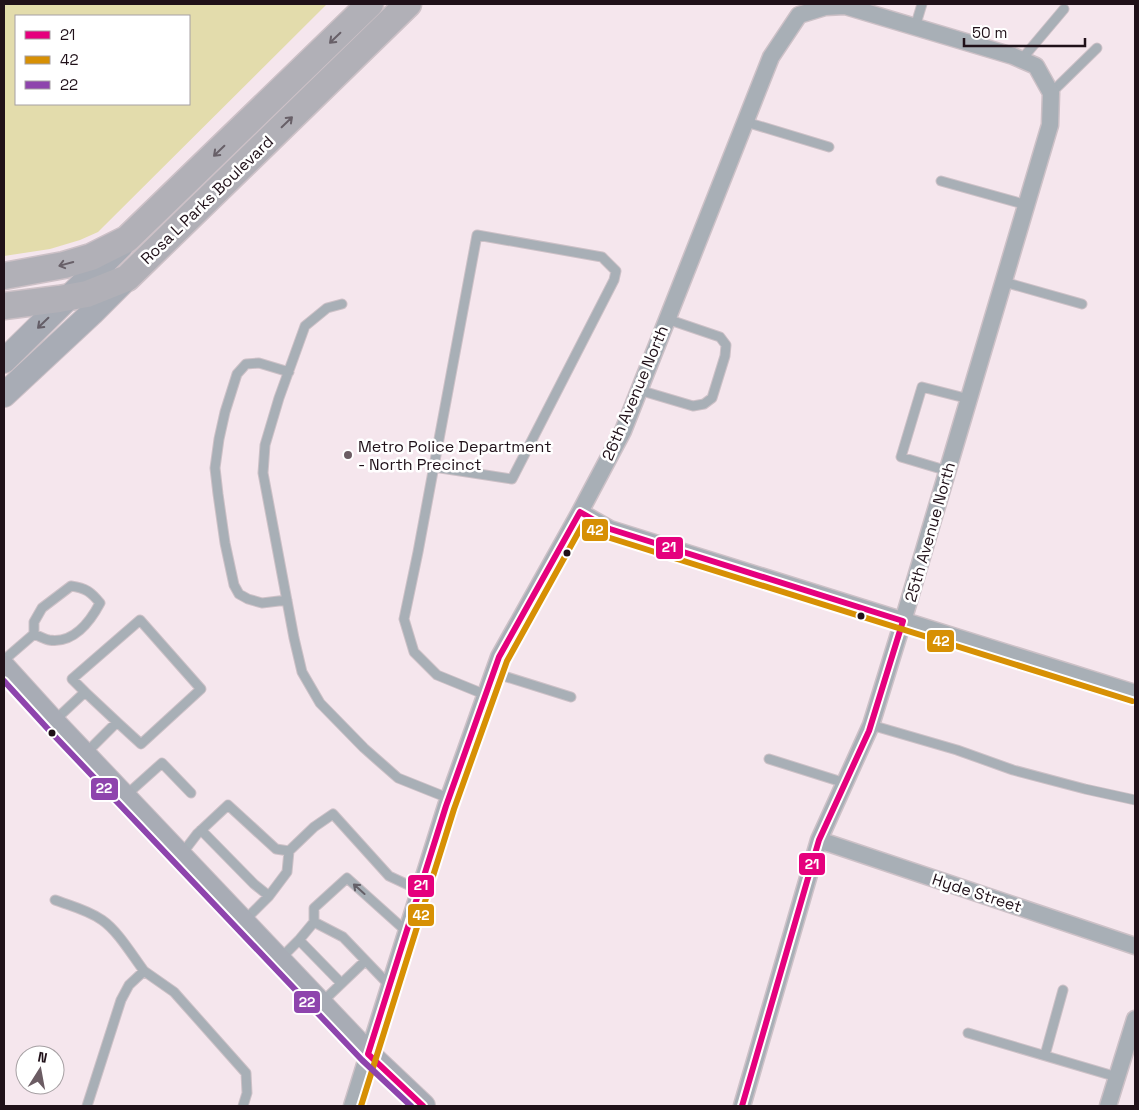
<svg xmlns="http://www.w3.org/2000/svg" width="1139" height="1110" viewBox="0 0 1139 1110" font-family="'Space Grotesk',sans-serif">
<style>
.green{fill:#e3dcac;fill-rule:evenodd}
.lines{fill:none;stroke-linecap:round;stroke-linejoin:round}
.service-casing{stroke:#cdc1c7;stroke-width:11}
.minor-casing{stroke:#cdc1c7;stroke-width:19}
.secondary-casing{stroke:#cdc1c7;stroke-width:26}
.primary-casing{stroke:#cdc1c7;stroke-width:29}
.service{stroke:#a8afb6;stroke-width:9}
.minor{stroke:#a8afb6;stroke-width:16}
.secondary{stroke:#a8acb5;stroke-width:24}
.primary{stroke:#b1b0b7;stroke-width:26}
.bus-1-casing{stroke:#fff;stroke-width:10}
.bus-2-casing{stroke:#fff;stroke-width:10}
.bus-3-casing{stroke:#fff;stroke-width:10}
.bus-1{stroke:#e5007d;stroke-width:6}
.bus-2{stroke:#d79004;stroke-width:6}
.bus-3{stroke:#8e44ad;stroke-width:6}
.oneway{stroke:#686068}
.oneway2{stroke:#645e67}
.oneway3{stroke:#646068}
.poi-dot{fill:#6b5c63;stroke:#fff;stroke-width:2}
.bus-dot{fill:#201119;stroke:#fff;stroke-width:2}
.labels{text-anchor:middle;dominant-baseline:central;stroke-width:5;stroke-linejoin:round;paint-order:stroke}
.street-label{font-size:16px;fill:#201119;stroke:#fff}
.poi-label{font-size:16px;fill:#201119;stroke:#fff;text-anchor:start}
.line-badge{stroke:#fff;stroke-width:2}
.badge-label{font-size:14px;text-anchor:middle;font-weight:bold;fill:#fff}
</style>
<rect width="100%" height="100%" fill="#f5e6ed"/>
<!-- green -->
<path class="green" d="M4,4h323l-229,228 -18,8 -30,9 -46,7zM16,16h173v88h-173z"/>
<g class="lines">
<!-- service casing -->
<g class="service-casing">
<path id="service" d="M915,27l7,-23
M1021,60l43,-51
M1051,93l46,-45
M746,122l83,25
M941,181l86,24
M1004,282l78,22
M342,304l-15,4 -22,18 -26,72 -14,47 -2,28 31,165 8,34 18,31 44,45 34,30 50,20
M639,390l54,16 11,-2 8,-6 13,-42 1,-11 -6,-8 -53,-18
M434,467l78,12 102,-199 2,-9 -14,-14 -125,-22 -59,317 -14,67 10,33 23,23 49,20
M948,471l-47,-14 21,-70 47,12
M71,586c15,2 20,6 29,17 -10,19 -27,41 -51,37 -5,-1 -10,-4 -15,-6v-12l8,-14z
M287,600l-25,3 -14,-4 -9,-5 -5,-9 -9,-42 -7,-49 -3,-26 4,-29 6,-27 12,-38 9,-10 13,-1 30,9
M4,660l30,-26
M494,673l77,24
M85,692l32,30
M53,722l32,-30 -13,-13 68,-59 61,69 -60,55 -24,-22 -32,32
M871,725l86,25 56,20 72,19 50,11
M769,759l76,24
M124,797l38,-34 29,30
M201,830l53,54 15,12
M181,855l16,-21 31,-29 48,44 13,2 25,-24 19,-13 56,62 30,14
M55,900c16,6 33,10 47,20 16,11 30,35 42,51
M243,922l26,-26 18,-24 2,-21
M314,922l29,15 46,48
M299,940l42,43
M279,960l20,-20 15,-18v-14l33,-30 59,53
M320,1004l45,-43
M968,1033l149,44
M1045,1055l18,-65
M87,1106l34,-106 8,-15 15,-14 30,21 72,81 1,20 -4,13"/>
</g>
<!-- minor casing -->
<g class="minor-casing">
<path id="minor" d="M580,512l30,17 525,164
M819,840l316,106
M352,1106l94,-300 53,-149 81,-145 43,-81 148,-374 28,-42 26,-8 20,-1 168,50 23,10 15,27 -1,32 -147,496 -32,104 -52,115 -77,266
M1108,1106l27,-87"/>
</g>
<!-- secondary casing -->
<g class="secondary-casing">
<path id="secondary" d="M4,361l117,-115
M4,395l88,-82 34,-34
M4,668l49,54 315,332 55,52"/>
</g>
<!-- primary casing -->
<g class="primary-casing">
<path id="primary" d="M4,276l60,-11 27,-8 36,-18 243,-235
M4,306l55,-7 28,-5 40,-16 281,-274"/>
</g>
<!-- service -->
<use href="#service" class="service"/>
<!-- minor -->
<use href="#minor" class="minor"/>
<!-- secondary -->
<use href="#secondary" class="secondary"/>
<!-- primary -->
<use href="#primary" class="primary"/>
<!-- bus-1 casing -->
<g class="bus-1-casing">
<path id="bus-1" d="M423,1106l-55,-52 78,-248 53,-149 81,-145 30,17 293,92 -34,110 -50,109 -77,266"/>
</g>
<!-- bus-2 casing -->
<g class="bus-2-casing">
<path id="bus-2" d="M361,1106l93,-297 53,-148 76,-137 24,13 525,164"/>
</g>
<!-- bus-3 casing -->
<g class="bus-3-casing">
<path id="bus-3" d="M4,681l43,47 315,332 49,46"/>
</g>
<!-- bus-1 -->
<use href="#bus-1" class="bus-1"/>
<!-- bus-2 -->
<use href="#bus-2" class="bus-2"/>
<!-- bus-3 -->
<use href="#bus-3" class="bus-3"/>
</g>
<!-- one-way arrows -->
<defs><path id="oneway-shaft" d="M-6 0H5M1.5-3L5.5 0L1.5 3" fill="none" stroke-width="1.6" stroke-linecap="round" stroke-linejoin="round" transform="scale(1.25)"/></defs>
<g class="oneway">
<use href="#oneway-shaft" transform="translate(335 38) rotate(136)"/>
<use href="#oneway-shaft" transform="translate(287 122) rotate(-44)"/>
<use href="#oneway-shaft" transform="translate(219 151) rotate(136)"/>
<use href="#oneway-shaft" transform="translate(66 264) rotate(165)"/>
</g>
<use class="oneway2" href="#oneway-shaft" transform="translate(43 323) rotate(136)"/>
<use class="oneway3" href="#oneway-shaft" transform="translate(359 889) rotate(-138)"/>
<!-- markers -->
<circle class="poi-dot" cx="348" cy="455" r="5"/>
<g class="bus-dot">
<circle cx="567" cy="553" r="4.5"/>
<circle cx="861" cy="616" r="4.5"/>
<circle cx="52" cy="733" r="4.5"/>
</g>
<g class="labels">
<!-- street labels -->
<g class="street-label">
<text transform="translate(207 200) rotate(-44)">Rosa L Parks Boulevard</text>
<text transform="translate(635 393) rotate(-67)">26th Avenue North</text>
<text transform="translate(930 532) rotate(-74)">25th Avenue North</text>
<text transform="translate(977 893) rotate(18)">Hyde Street</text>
</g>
<!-- poi labels -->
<g class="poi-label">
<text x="358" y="446">Metro Police Department<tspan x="358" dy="18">- North Precinct</tspan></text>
</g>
</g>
<g class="line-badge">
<rect x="581" y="518" width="28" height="24" rx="5" fill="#d79004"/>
<rect x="655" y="536" width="29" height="24" rx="5" fill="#e5007d"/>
<rect x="926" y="629" width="29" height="24" rx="5" fill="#d79004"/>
<rect x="90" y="777" width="29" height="24" rx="5" fill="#8e44ad"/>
<rect x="798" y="852" width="28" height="24" rx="5" fill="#e5007d"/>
<rect x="407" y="874" width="28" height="24" rx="5" fill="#e5007d"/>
<rect x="407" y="903" width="28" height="24" rx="5" fill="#d79004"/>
<rect x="293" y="990" width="28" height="24" rx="5" fill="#8e44ad"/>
</g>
<g class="badge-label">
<text x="595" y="535">42</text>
<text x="669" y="552">21</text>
<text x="941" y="646">42</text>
<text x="104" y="793">22</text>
<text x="812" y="869">21</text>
<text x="421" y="890">21</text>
<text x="421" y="920">42</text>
<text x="307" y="1007">22</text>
</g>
<!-- border -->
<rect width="1139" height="1110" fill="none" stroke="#201119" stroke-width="10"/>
<!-- legend -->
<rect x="15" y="15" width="175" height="90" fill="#ffffff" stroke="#a6a0a3"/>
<rect x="25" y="31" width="25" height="8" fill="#e5007d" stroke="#a6a0a3"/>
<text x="60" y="40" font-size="15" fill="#201119">21</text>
<rect x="25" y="56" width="25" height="8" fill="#d79004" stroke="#a6a0a3"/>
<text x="60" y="65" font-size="15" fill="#201119">42</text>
<rect x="25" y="81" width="25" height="8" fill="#8e44ad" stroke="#a6a0a3"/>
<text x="60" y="90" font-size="15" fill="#201119">22</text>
<!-- north arrow -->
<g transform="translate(40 1070) rotate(11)"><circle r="24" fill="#ffffff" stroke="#a6a0a3"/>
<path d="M0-4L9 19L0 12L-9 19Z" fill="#6b5c63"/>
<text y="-8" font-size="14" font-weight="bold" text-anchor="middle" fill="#201119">N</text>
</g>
<!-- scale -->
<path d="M964 38v8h121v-8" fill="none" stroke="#201119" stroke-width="2.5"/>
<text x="972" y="38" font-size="15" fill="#201119" stroke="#ffffff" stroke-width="4" paint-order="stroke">50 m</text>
</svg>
